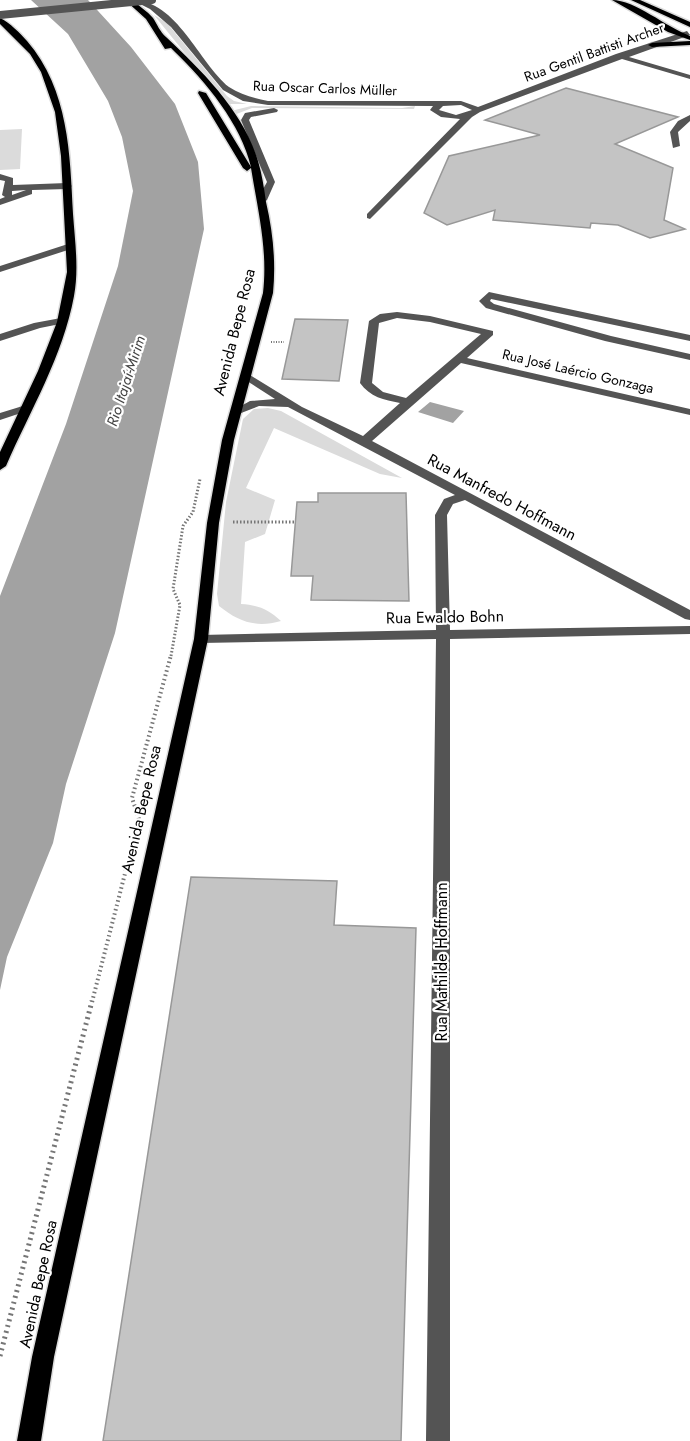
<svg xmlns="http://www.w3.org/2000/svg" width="690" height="1441" viewBox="0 0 690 1441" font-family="Jost,sans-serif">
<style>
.green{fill:#dbdbdb}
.water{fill:#a2a2a2}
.building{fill:#c4c4c4;stroke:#989898;stroke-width:1.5}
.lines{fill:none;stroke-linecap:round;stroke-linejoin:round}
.major-casing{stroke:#dbdbdb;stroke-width:3}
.path-far3{stroke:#767676;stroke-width:2;stroke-dasharray:1 1.5;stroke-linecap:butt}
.path-far2{stroke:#767676;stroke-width:3;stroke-dasharray:1.5 2;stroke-linecap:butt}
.path-far1{stroke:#767676;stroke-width:4;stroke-dasharray:1.5 3;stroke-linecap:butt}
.path{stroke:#767676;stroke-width:5;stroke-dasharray:2 4;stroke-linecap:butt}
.minor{fill:#545454;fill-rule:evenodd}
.major{fill:#000;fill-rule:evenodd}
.minor-bridge{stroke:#545454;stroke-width:8}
.labels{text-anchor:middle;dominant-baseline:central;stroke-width:4.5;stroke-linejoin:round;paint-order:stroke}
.far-street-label{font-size:14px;fill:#000;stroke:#fff}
.far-water-label{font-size:15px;font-style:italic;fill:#434343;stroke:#fff}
.street-label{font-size:16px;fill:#000;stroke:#fff}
</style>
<rect width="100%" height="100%" fill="#fff"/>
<!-- green -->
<path class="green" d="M154,15l13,8 60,73 7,5 13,3h-21z
M251,106l151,2 13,-2 -1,3 -162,-1 -18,7 -3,-4z
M22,129l-2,40 -20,1v-40z
M268,408l13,3 121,67 -22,-4 -106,-46 -28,60 29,12 -10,34 -20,8 -4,62c17,1 27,5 40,17 -25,7 -42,1 -62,-15l-2,-12 9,-92 17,-83 11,-10z"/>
<!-- water -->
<path class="water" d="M31,0h57l43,47 44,57 23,58 6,67 -89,404 -49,151 -13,59 -46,114 -7,33v-394l66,-172 52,-158 15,-75 -11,-54 -14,-36 -40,-67z
M430,402l34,9 -11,12 -35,-11z"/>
<!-- building -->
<path class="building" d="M566,88l112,29 -63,27 58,24 -9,52 21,9 -35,9 -32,-13 -27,-2 -1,5 -97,-8 2,-10 -48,15 -23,-12 25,-57 91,-21 -55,-15z
M295,319l53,1 -9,61 -57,-2z
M318,493h88l3,108 -98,-1 2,-24h-22l6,-74h21z
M191,877l146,4 -3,44 82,3 -15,513h-298z"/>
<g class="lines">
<!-- major casing -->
<g class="major-casing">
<path id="major" d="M125,0h7c7,6 15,11 21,18 4,6 7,14 13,19 37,35 77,74 92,124 4,13 6,27 8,41 7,30 10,60 7,91l-39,147 -15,83 -11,116 -154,718 -13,84h-24l15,-84 162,-718 13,-116 15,-83 41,-147c5,-43 -5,-82 -12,-125l-4,3 -4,-3 -45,-75 1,-2 7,2 45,74c-10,-43 -45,-85 -76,-115l-4,-4 -6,1 -19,-30z
M612,0c23,0 54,27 78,36v4l-22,-8z
M631,0h9l50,22v5z
M0,18c10,5 20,15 27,23 42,49 43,113 46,173 2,28 6,55 1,82 -11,60 -44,115 -68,170l-6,4v-18l38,-81 19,-49 10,-50 -6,-116 -6,-44 -14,-40 -11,-18 -30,-30z
M690,41v4l-38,2 -4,-2 4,-2z"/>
</g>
<!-- path-far3 -->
<path class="path-far3" d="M271,342h13"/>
<!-- path-far2 -->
<path class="path-far2" d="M233,522h63
M171,656l9,-51 -7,-16 10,-63 10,-14 7,-33"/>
<!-- path-far1 -->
<path class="path-far1" d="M92,1002l47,-183 -7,-21 39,-143"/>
<!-- path -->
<path class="path" d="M0,1356l92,-355"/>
<!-- minor -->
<path class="minor" d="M132,0c45,0 67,63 97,87 12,8 25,11 39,14h193l17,6 138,-53 71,-23 3,4 -61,22 61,18v4l-68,-20 -142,53 -8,5 -102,102 -3,-1v-4l93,-95 -19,-2 -11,-7 3,-4 -165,-1 -25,-4 -20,-11 -52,-63 -21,-18zM461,105l11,5 -16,5 -17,-5 4,-4z
M274,108l4,2 -1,2 -26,5 -2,3 26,62 -8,18 -5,3 -5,-3 10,-18 -26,-62 4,-7z
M690,115v6l-12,11 2,14 -7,2 -3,-16 8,-11z
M0,174l13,4v7l54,-2 5,3 -5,3 -35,1v4l-32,11v-6l5,-2 -3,-2 3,-14 -5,-1zM26,190l-14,5v-4z
M71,243l3,1v4l-74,24v-6z
M489,292l201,43v6l-199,-42 -1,2 4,3 117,32 79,18v6l-85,-19 -119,-33 -7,-7z
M397,312l33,4 63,15v4l-26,23 223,51v6l-229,-52 -89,78 318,169v10l-5,-1 -220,-119 -12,4 -6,11 3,115 240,-4v8l-240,5v802h-24l10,-802 -235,4 -7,-4 7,-4 235,-5 -1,-115 9,-16 11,-4 -167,-88 -29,-1 -23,9 -6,-3 20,-11 25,-2 -34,-22v-4l4,-1 57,35 61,29 37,-33c-16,-3 -30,-6 -40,-20l9,-62 11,-7zM397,318l33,4 51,12 -75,64 -23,-6 -11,-9 7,-60z
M61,318l4,1v4l-25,5 -40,13v-7l34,-11z
M26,405l6,3 -2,2 -30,10v-7z"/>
<!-- major -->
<use href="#major" class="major"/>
<!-- minor-bridge -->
<path class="minor-bridge" d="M0,15l152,-15"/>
</g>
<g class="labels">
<!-- far-street labels -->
<g class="far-street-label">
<text transform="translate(594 52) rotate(-20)">Rua Gentil Battisti Archer</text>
<text transform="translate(325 88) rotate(2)">Rua Oscar Carlos Müller</text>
<text transform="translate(578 371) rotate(13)">Rua José Laércio Gonzaga</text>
</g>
<!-- far-water labels -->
<g class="far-water-label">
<text transform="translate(126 381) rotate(-72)">Rio Itajaí-Mirim</text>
</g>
<!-- street labels -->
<g class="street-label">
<text transform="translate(234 332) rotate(-76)">Avenida Bepe Rosa</text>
<text transform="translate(502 497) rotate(28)">Rua Manfredo Hoffmann</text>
<text transform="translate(445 617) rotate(-1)">Rua Ewaldo Bohn</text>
<text transform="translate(141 809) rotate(-77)">Avenida Bepe Rosa</text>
<text transform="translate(441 962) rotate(-90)">Rua Mathilde Hoffmann</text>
<text transform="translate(38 1284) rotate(-78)">Avenida Bepe Rosa</text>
</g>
</g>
</svg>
